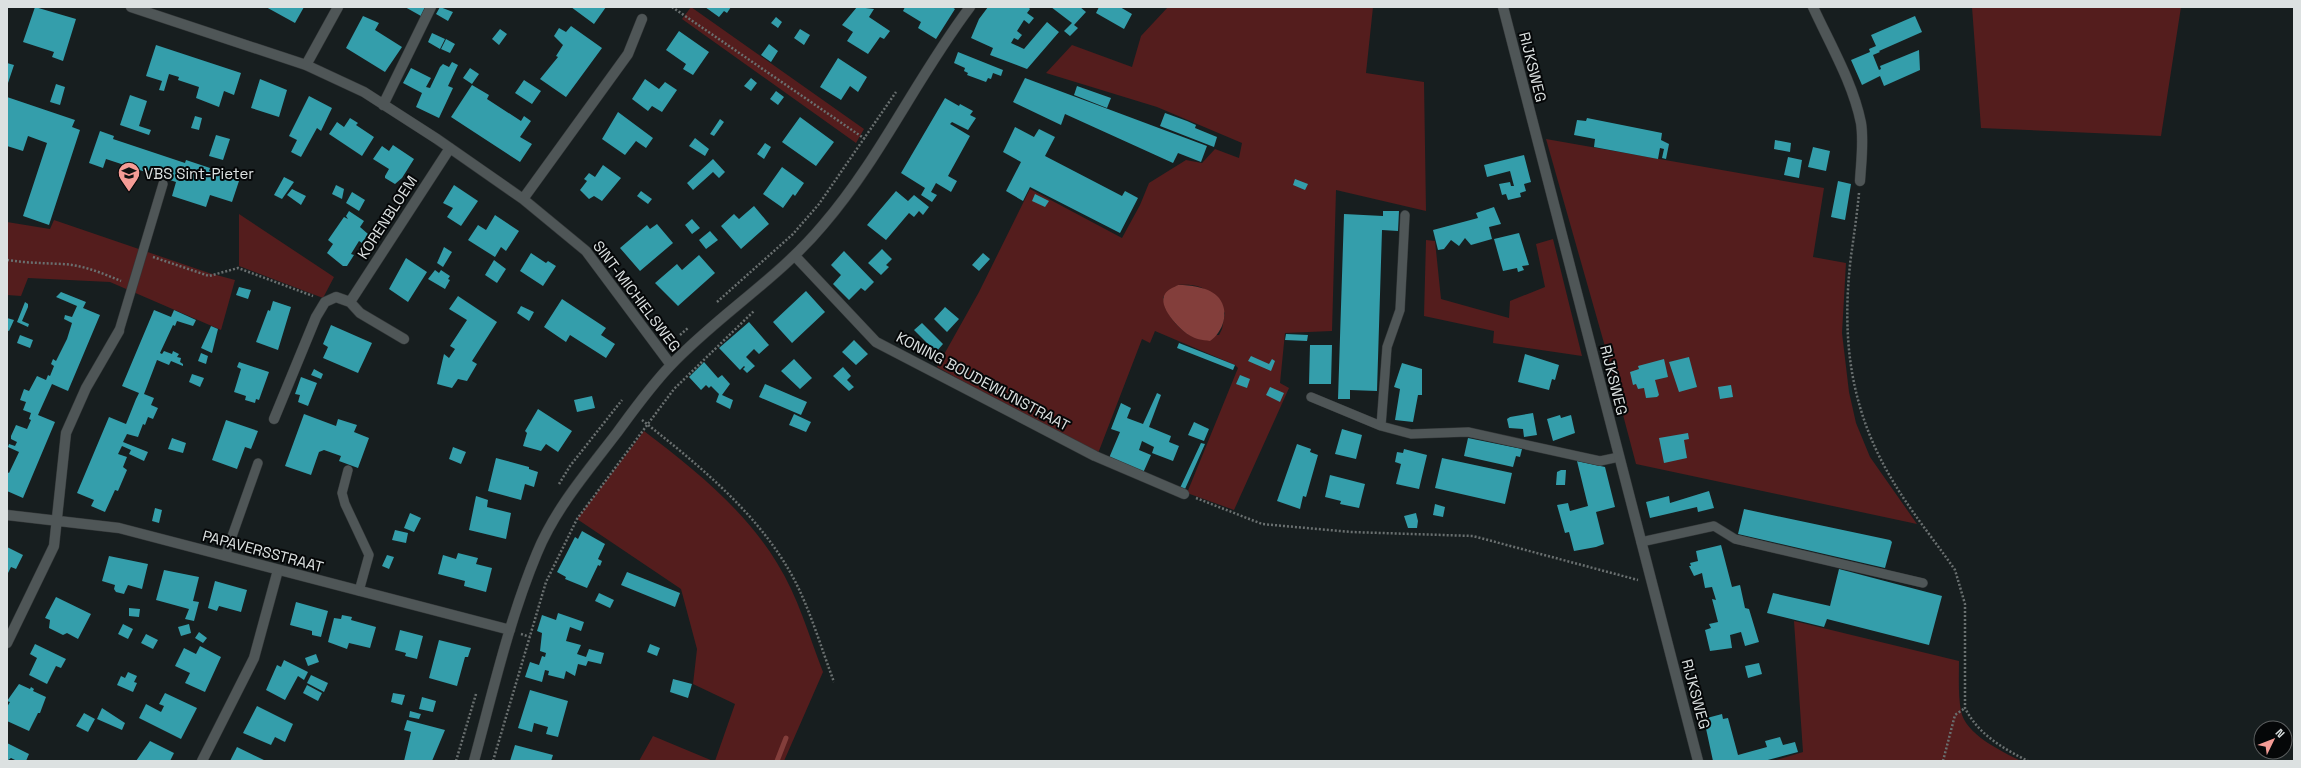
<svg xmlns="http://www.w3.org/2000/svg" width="2301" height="768" viewBox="0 0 2301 768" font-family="'Space Grotesk',sans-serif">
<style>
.green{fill:#541d1d;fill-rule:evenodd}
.water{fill:#833e3b}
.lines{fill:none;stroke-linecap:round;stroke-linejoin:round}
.stream{stroke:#833e3b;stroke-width:5}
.building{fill:#349eab}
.lane-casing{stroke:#343839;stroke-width:10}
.street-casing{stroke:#343839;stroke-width:11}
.secondary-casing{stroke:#343839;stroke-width:11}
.path{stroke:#6a7070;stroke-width:2.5;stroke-dasharray:2 2;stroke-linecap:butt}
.lane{stroke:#4f5657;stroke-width:9}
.street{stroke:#4f5657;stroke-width:10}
.secondary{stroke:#4f5657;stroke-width:10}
.labels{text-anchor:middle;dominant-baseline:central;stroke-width:4;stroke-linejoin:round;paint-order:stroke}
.street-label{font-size:15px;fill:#dce1e1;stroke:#050708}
.poi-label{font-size:15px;fill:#dce1e1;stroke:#050708;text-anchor:start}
</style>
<rect width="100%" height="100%" fill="#171e1f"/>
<!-- green -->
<path class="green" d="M691,7l173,122 -8,14 -174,-124z
M1168,7h205l-7,66 58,9 2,129 -90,-21 -4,141 -47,2 -5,50 9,5 -55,122 -47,-17 51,-125 -3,-3 -80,-34 -5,12 -8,-4 -45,117 -160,-89 42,-75 51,-103 92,49 18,-33 9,-22 37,-23 16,3 13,-14 24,9 3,-15 -85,-36 -111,-34 26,-28 60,22 9,-31zM1178,285c28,-2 32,7 47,28l-3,16 -3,6h-30c-13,-9 -24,-21 -26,-38z
M1972,7h209l-20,129 -180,-8z
M1546,139l278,49 -11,69 33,6 -4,70 7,59 7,31 14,34 47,67 -281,-60 -32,-121z
M239,214l95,63 -11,21 -84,-32z
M54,220l155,53 26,7 -14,50 -111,-48 -82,-4 -7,18 -14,-1v-73l43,7z
M1553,239l29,117 -89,-13 1,-12 -70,-15 2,-76 9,1 6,58 68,19 1,-17 35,-14 -9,-43z
M644,431c50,38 100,78 133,132 21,33 32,73 46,109l-39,89h-69l20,-57 -42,-20 4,-35 -16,-60 -104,-70z
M1794,621l165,40c0,16 -1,34 2,50 4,23 40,40 60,50h-248l30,-9z
M653,736l60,25h-74z"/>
<!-- water -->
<path class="water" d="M1178,285c12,0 32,2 41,13 11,14 4,34 -9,43 -8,-1 -15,-2 -21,-6 -10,-6 -32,-29 -24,-41 3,-5 8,-6 13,-9z"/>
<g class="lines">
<!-- stream -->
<path class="stream" d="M777,761l9,-23"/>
</g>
<!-- building -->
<path class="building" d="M35,7l41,12 -13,42 -11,-4 2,-5 -31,-10z
M266,7h38l-9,16z
M405,7h18l2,1 -4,8z
M440,7l13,5 -5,9 -12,-7z
M571,7h35l-12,17z
M705,7h26l-4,6 -3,-2 -5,6z
M857,7l17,2 -5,8 21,14 -6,8 -4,-2 -12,17 -21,-13 6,-9 -11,-7z
M905,7h47l3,2 -19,30 -18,-11 3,-6 -18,-11z
M988,7h40l2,2 -3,4 7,5 -5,6 -5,-4 -7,11 5,4 -4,5 -4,-2 -3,5 13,6 23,-27 12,10 -32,37 -37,-14 3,-7 -22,-10 8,-19z
M1051,7h29l6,5 -12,13 4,3 -8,8 -6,-5 8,-8z
M1099,7h21l12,7 -8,15 -28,-16z
M363,16l16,7 -4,7 27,17 -17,25 -39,-24z
M1915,16l7,16 -43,19 1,1 -7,3 6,15 2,-1 -1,-3 39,-16 1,20 -36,16 -4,-10 -18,9 -11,-25 19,-8 -1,-3 7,-3 -5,-11z
M776,17l6,5 -4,6 -7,-5z
M571,26l31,22 -36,49 -26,-18 18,-22 -2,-1 7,-11 -9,-9 5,-8 7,4z
M500,29l7,5 -8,11 -7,-6z
M800,29l10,6 -6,10 -10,-7z
M679,31l30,21 -16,23 -10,-6 3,-5 -20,-14z
M432,33l13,6 -5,10 -12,-7z
M446,39l9,5 -5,9 -9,-4z
M769,44l9,7 -7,11 -10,-7z
M156,45l85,28 -7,22 -10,-4 -5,16 -23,-9 3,-11 -21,-7 1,-3 -10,-3 -5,17 -5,-1 3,-9 -16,-5z
M958,52l45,18 -2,6 -8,-3 -2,6 -3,-1 -2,4 -19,-7 1,-2 -4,-2 1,-3 -11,-5z
M838,58l29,19 -9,15 -8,-6 -9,14 -21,-13z
M452,62l6,3 -10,21 5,2 -14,30 -23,-11 6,-14 -19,-10 8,-15 20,10 -5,9 4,1 10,-21 3,-3 6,3z
M7,63l7,2 -6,18h-1z
M470,68l9,6 -7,10 -9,-6z
M751,78l6,5 -6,8 -7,-5z
M1025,78l182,68 -6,16 -23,-9 -5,10 -108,-49 -4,11 -48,-23z
M260,79l27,11 -8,27 -28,-9z
M645,79l14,10 6,-7 12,8 -15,22 -10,-6 -4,5 -16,-12z
M524,80l17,11 -9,13 -17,-11z
M56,84l9,3 -5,18 -10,-3z
M472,85l17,10 -2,4 34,22 3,-5 7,5 -11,16 12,7 -12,18 -69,-45z
M1077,86l34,12 -4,10 -33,-13z
M776,91l8,6 -6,8 -8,-6z
M130,95l17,6 -8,25 12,4 -2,5 -29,-10z
M309,96l23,12 -11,23 -4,-3 -16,29 -10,-5 6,-12 -8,-4z
M7,97l68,23 -3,7 8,3 -31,95 -26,-9 24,-73 -19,-7 -5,15 -16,-5z
M945,98l14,8 1,-2 13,7 -3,4 6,3 -8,12 -16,-8 -2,2 20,12 -22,40 9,5 -6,11 -15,-9 -5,9 6,3 -5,7 -11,-7 4,-7 -24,-15z
M618,112l35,26 -7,10 -10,-7 -11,14 -23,-16z
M1165,113l22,8 9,4 -1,3 22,9 -3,10 -54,-21z
M195,116l7,2 -3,12 -8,-2z
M800,117l34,25 -18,24 -34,-24z
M350,118l8,5 -2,2 18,12 -12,19 -33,-22 8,-12 7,5z
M1587,118l75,15 -1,7 8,4 -3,15 -4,-1 2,-9 -4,-1 -2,11 -64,-12 1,-8 -21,-4 3,-15 9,1z
M720,119l4,3 -10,14 -4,-2z
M1015,127l19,10 5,-8 16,8 -10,19 77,40 3,-5 13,7 -18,35 -90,-46 -7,14 -17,-10 15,-29 -18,-10z
M100,131l14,5 -1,3 72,24 1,-3 24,8 -1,3 30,10 -7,21 -22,-7 -4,12 -34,-11 4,-14 -70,-23 -3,9 -14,-5z
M216,135l14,4 -7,21 -14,-4z
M695,138l14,11 -4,7 -16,-10z
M1775,140l16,3 -1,9 -16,-3z
M765,143l6,4 -7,12 -7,-5z
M393,145l21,14 -12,19 -7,6 -10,-6v-2l4,-7 -16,-10 9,-13 7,5z
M1813,147l17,4 -4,20 -18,-4z
M1524,155l7,27 -7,2 2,7 -6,2 1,4 -13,3 -2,-6 -4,1 -3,-11 11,-2 1,4h3l-4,-15 -23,6 -3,-12z
M1788,157l14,3 -3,18 -15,-3z
M713,159l12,13 -6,6 -6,-6 -20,18 -6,-7z
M603,165l18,13 -19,23 -8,-5 -5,3 -9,-9 7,-9 -3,-2 5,-6 6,4z
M782,167l22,16 -9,13 -2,-2 -10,14 -20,-14z
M284,177l10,5 -12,17 -8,-4z
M1295,179l13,5 -3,6 -12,-5z
M1838,181l13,3 -6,36 -14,-3z
M336,185l8,4 -2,10 -10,-5z
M454,185l24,16 -17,25 -14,-9 6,-9 -10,-5z
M292,189l14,7 -5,9 -14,-10z
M641,191l11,8 -4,5 -11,-8z
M896,191l12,10 6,-6 15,12 -6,8 -4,-4 -5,6 -5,-4 -23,27 -19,-15z
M352,192l13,8 -6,11 -13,-8z
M1035,194l14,7 -4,6 -13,-6z
M754,206l15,18 -28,25 -20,-23 13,-12 5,5z
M1494,207l7,17 -12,3 3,12 -21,6 -6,-7 -6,8 -8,-6 -7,9 -6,1 -5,-20 45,-12 -2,-5z
M349,211l15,10 -4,6 8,7 -6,9 -3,-2 -8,13 3,1 -7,11h-4l-16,-13 6,-9 -5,-4 16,-23 4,2 -2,-3z
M1383,211h16l-1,20 -16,-1 -5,161 -27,-1v9h-12l6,-185 39,2z
M495,215l24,16 -13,20 -5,-4 -6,10 -27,-17 10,-15 8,5z
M692,219l8,9 -8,6 -7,-9z
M657,224l16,19 -33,28 -20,-23 27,-23 3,4z
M710,231l8,9 -12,9 -7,-9z
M1519,233l10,32 -7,1 2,4 -6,2 -1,-4 -14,3 -9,-32z
M444,247l8,5 -9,15 -6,-4z
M882,249l10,10 -6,6 3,2 -8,8 -13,-12z
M844,251l30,31 -9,9 -4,-3 -12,12 -16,-16 8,-9 -10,-10z
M531,253l15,10 2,-2 8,5 -13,20 -23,-15z
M983,253l7,6 -11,12 -7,-6z
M699,255l16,18 -37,33 -23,-23 22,-19 5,6z
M406,258l21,14 -19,30 -19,-13z
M494,260l12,9 -9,14 -12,-8z
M435,270l4,3 2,-3 9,6 -2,3 2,1 -5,9 -17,-10z
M239,287l12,3 -3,9 -12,-4z
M806,291l19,21 -33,31 -19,-21z
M61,292l25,10 -3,6 17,7 -32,76 -16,-7 -14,31 17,7 -32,76 -16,-7v-19l2,1 10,-21 -11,-5 1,-3 6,2 2,-4 -6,-3v-3l5,-11 11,4 4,-9 -2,-1 2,-6 -8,-3 3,-8 -6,-2 4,-11 5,2 8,-15 9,4 2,-5 2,1 4,-10 -3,-2 2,-5 3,2 11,-22 5,-16 -8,-4 1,-4 7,2 5,-11 -21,-9z
M458,296l39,26 -25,39 5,3 -10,17 -9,-2 -6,9 -15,-4 7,-30 5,4 6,-9 -5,-3 17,-26 -18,-11z
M562,299l44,29 -5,7 14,9 -9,14 -36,-23 -4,7 -22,-15z
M273,301l18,6 -13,43 -22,-8 12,-32 2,1z
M25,302l3,2v3l-6,14 7,3 -1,3 -11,-5z
M521,306l13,6 -5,9 -12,-8z
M945,307l14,12 -12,13 -13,-13z
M154,310l17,7 3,-7 22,10 -3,6 -16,-5 -2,5 -2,-1 -13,28 2,1 2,-3 8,3 1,-3 6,3 -2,3 4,1 -1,4 3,2v2l-12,-5 -2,4 -12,-5 -13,34 10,4 -3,7 7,3 -5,11 -5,-2 -3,8 -2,-1 -5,13 -11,-3 -4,8 25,10 -4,9 -15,-7 2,-4 -9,-4 -4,8 9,3 -4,10 4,3 -9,21 -3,-1 -10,22 -14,-6 3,-6 -17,-7 32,-76 17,7 10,-25 3,-6 -17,-7z
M7,318l7,2 -5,11 -2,-1z
M749,322l20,23 -10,9 -5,-5 -8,8 9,9 -8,7 -4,-4 2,-2 -1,-1 -4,4 -21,-22z
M922,323l21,21 -7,8 3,3 -6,5 -9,-8 6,-6 -16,-16z
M331,325l41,18 -14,30 -35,-15 5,-11 -5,-3z
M211,326l7,3 -6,24 -11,-5z
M1286,334l22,1 -1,6 -22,-1z
M20,335l13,5 -3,8 -13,-5z
M854,340l14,14 -12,11 -14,-13z
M1179,343l56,22 -2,5 -56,-22z
M1310,345h22l-1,39h-22z
M201,353l7,3 -2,8 -8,-3z
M1525,354l34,11 -4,15 -3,-1 -3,11 -31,-8z
M1251,356l18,8 3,-5 3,2 -4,10 -23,-10z
M1689,357l8,30 -18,5 -10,-30z
M794,359l18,19 -12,11 -19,-18z
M1664,359l4,18 -13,3 4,15 -2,2 -11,1 -2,-10 -6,1 -2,-5 -3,1 -3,-13 9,-3 -1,-3z
M239,362l30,10 -10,28 -3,-1 -1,4 -10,-3 1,-4 -12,-4 7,-23 -4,-2z
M704,362l14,16 4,-3 8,9 -8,11 11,5 -3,9 -14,-7 3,-8 -8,-8 -2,2 -3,-3 -5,5 -12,-13z
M1402,363l20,6v26h-4l-5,27 -18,-2 5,-31 -6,-2z
M843,367l8,9 -4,4 7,7 -5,4 -16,-15z
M314,369l9,5 -2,5 -10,-4z
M192,374l12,4 -4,9 -11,-5z
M1240,375l10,4 -3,9 -11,-4z
M301,377l16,6 -9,23 -10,-4 2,-7 -5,-1z
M765,384l42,18 -6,13 -42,-18z
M1731,385l2,12 -13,2 -2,-12z
M1270,387l14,6 -4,9 -14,-7z
M1157,393l4,2 -12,32 22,9 -2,6 10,4 -6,15 -21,-8 2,-6 -12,-6 -3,9 12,5 -8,18 -34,-15 11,-26 -9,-3 10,-26 10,5 -4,10 16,6z
M592,396l3,12 -18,4 -3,-12z
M538,409l34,22 -14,21 -12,-8 -5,7 -18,-5 4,-13 -2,-2z
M1533,413l4,22 -13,2 -1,-8 -14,-1 -2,-9 3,-2z
M304,414l32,12 2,-7 19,6 -3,7 15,6 -11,30 -19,-7 2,-5 -17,-6 -5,2 -8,23 -26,-9z
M794,414l17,8 -5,10 -17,-7z
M1560,415l1,3 10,-3 4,18 -22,8 -6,-22z
M226,420l32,11 -7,18 -6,-2 -8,22 -25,-9z
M1194,422l15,7 -5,12 -16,-6z
M1342,429l20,6 -6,24 -21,-5z
M1688,433l1,6 -5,1 3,18 -23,5 -5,-25z
M172,438l14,5 -3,10 -15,-4z
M1468,438l54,11 -2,8 -4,-1 -3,11 -49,-11z
M1201,443l4,1 -20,45 -5,-1z
M1297,444l14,5 -1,3 8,3 -12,42 -3,-1 -3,13 -23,-8z
M453,447l13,5 -5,12 -12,-5z
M1404,449l23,6 -8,34 -23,-5 5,-20 -6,-2 2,-10 6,1z
M496,458l33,9v2l9,3 -4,15 -9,-3 -4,16 -33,-9z
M1442,458l70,15 -7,31 -70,-16z
M1577,461l28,6 10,40 -19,5 8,32 -8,3 -22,4 -5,-19 -4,1 -8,-28 11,-2 2,8 18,-5z
M1561,470h5l-1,15h-9l1,-13z
M1330,475l35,9 -6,24 -19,-4 1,-3 -16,-4z
M1709,491l5,17 -16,4 -1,-5 -47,11 -4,-16 23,-6 1,7z
M476,496l12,4 -1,7 24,6 -5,26 -37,-9z
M1435,504l10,3 -2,10 -10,-2z
M155,508l7,2 -3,13 -7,-2z
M1744,509l146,31 2,2 -7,26 -147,-34z
M410,513l11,5 -7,14 -10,-4z
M1416,513l2,8 -1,7h-9l-4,-12z
M395,530l13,3 -2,10 -14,-3z
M582,531l23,13 -7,15 4,2 -2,5 -2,-1 -11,23 -22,-9 1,-2 -9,-5 18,-35 3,2z
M1721,545l11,42 8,-2 5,23 4,1 10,33 -14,4 -4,-14 -11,3 2,13 -22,3 -5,-21 6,-2 -2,-4 9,-2 -6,-23 4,1 -4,-13 -7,1 -3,-15 -8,3 -5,-10h2l-1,-3 8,-2 -2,-10z
M7,547l16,8 -7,14 -5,-2 -4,8z
M458,553l20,5 -2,6 16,4 -6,24 -22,-6 1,-5 -27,-7 5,-19 13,4z
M387,555l7,2 -5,12 -7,-3z
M109,556l39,8 -6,25 -14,-4 -4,9 -8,-2 -2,-3 1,-4 -13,-4z
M1839,569l103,27 -13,49 -102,-26 -3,8 -57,-14 6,-20 57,13z
M164,570l35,7 -6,24 6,1 -5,19 -9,-2 4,-10 -33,-9z
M627,572l53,21 -5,14 -54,-22z
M215,581l32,9 -6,22 -22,-6 -2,5 -9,-3z
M599,593l15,7 -4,8 -15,-7z
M56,597l35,17 -13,25 -11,-6 -4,2 -14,-7 1,-8 -5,-2z
M296,602l32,9 -7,26 -9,-2v-4l-22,-6z
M129,608l11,1 -1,8 -10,-1z
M558,613l26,9 -3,9 -11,-4 -4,14 15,4 -4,9 9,3 3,-8 15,4 -3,11 -13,-3 -2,5 -8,-2 -3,12 -9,-5 -2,8 -16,-4 1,-4 -4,-1 -3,12 -17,-5 5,-15 9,3 3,-9 3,1 1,-4 -6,-2 2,-18 -5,-2 5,-16 14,5z
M342,615l10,2 -1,3 25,7 -6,21 -21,-5 -2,6 -19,-7 6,-24 7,1z
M123,624l10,5 -5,10 -10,-5z
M189,624l2,9 -10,3 -3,-9z
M400,630l23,6 -6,23 -12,-3 1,-3 -11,-3z
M199,632l8,6 -4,5 -8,-5z
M146,634l12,6 -5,9 -12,-6z
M439,640l32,8 -3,9h-3l-8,29 -28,-8z
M35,644l31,15 -5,9 -5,-2 -9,18 -18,-9 8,-17 -7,-4z
M650,644l10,4 -3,8 -10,-4z
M200,646l21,11 -16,35 -20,-9 5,-10 -15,-7 9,-18 12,6z
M316,654l3,8 -11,4 -3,-8z
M284,660l24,12 -4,8 -6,-4 -13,24 -19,-10 11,-25 4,2z
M1759,663l3,11 -14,4 -3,-12z
M128,672l9,4 -3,6 3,1 -4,9 -16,-7 4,-9 4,2z
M311,675l17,8 -4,9 -17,-9z
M673,679l19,5 -4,14 -18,-6z
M19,684l11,5 1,-2 3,2 -1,2 13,6 -6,16h-2l-9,18 -22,-10v-14l3,-5 -3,-1z
M307,685l15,8 -4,8 -15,-8z
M530,690l38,11 -10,36 -12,-3 2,-7 -14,-4 -2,9 -14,-4z
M165,693l32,15 -16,31 -42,-21 7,-14 15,8 3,-6 -5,-2z
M393,693l12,2 -3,10 -11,-3z
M422,697l14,4 -3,11 -14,-3z
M257,706l36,18 -8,18 -10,-5 -4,8 -28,-12z
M102,708l23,15 -3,7 -25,-11z
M410,711l11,3 -2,5 -10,-2z
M84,713l11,6 -7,13 -12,-6z
M1722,714l1,5 5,-1 10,37 29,-8 -2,-6 15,-4 3,8 12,-3 3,10 -34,9h-51l-8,-37 4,-1 -2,-5z
M407,720l38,10 -13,31h-28l7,-29 -7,-2z
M150,741l24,12 -4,8h-34z
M7,743l22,11 -3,7h-9l-6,-3 -4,3z
M515,745l38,10 -2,6h-41z
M237,747l29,14h-36z"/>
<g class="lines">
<!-- lane casing -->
<g class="lane-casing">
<path id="lane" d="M119,331l44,-147
M1311,397l70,29 30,8 57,-2 132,29 19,-4
M1381,426l6,-79 13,-37 5,-95
M348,470l-6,23 3,11 24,51 -10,36
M1641,542l73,-16 21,13 188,44
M225,556l33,-93"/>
</g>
<!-- street casing -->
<g class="street-casing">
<path id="street" d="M131,7l175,58 58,27 73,47 86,60 63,52 85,114
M1813,7c17,37 40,76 48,116 3,19 0,40 -1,58
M306,65l32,-58
M383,105l48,-98
M523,199l105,-145 14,-35
M795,256l81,86 219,114 89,38
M350,302l100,-154
M274,419l42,-102 9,-15 11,-5 14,5 10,11 44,26
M7,515l112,13 391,102
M7,643l47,-97 12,-113 20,-45 33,-57
M202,761l52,-103 24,-88
M474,761c19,-70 35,-141 63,-208 18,-44 50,-81 79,-119 17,-23 34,-47 54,-68 48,-51 108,-87 153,-141 57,-66 94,-148 147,-218"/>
</g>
<!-- secondary casing -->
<g class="secondary-casing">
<path id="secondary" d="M1503,7l195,754"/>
</g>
<!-- path -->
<path class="path" d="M672,7l193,132
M1859,193c-2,21 -5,42 -8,63 -10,83 -1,155 43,227 18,30 41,58 61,87l10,34v104c13,26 37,40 63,53
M153,257l56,19 29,-8 75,28
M7,260c19,3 36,3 55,4 21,1 40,9 59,17
M717,302l76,-68 26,-30 77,-112
M680,335l8,-7
M642,420c59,47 121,97 155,165 15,31 25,65 37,97
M559,484l11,-18 52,-66
M1196,498l66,26 89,8 122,4 165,44
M521,634l9,3
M456,761l20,-67
M493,761l53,-179 31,-63 97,-130 80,-78
M1943,761l12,-46 10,-7"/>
<!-- lane -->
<use href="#lane" class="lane"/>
<!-- street -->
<use href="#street" class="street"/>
<!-- secondary -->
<use href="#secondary" class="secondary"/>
</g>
<!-- icons -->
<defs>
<g id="school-pin" transform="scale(1.15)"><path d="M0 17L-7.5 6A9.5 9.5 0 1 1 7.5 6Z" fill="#f59c96" stroke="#050708"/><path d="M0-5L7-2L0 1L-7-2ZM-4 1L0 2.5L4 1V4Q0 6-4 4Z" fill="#111"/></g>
</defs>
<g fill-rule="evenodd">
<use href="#school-pin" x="129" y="173"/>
</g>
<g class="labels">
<!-- street labels -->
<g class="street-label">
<text transform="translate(1533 67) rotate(76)">RIJKSWEG</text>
<text transform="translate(387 217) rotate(-57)">KORENBLOEM</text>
<text transform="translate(637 296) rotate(53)">SINT-MICHIELSWEG</text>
<text transform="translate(1614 380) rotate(76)">RIJKSWEG</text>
<text transform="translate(983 381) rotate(28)">KONING BOUDEWIJNSTRAAT</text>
<text transform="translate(263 551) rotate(15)">PAPAVERSSTRAAT</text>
<text transform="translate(1696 694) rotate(75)">RIJKSWEG</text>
</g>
<!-- poi labels -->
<g class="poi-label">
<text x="144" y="173">VBS Sint-Pieter</text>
</g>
</g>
<!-- border -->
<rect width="2301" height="768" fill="none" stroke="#dce1e1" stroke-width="16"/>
<!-- north arrow -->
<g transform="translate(2273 740) rotate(47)"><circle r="19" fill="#050708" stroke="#5b5e5f"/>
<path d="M0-3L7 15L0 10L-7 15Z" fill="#f59c96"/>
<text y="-6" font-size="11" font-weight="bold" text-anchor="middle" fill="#dce1e1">N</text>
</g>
</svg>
